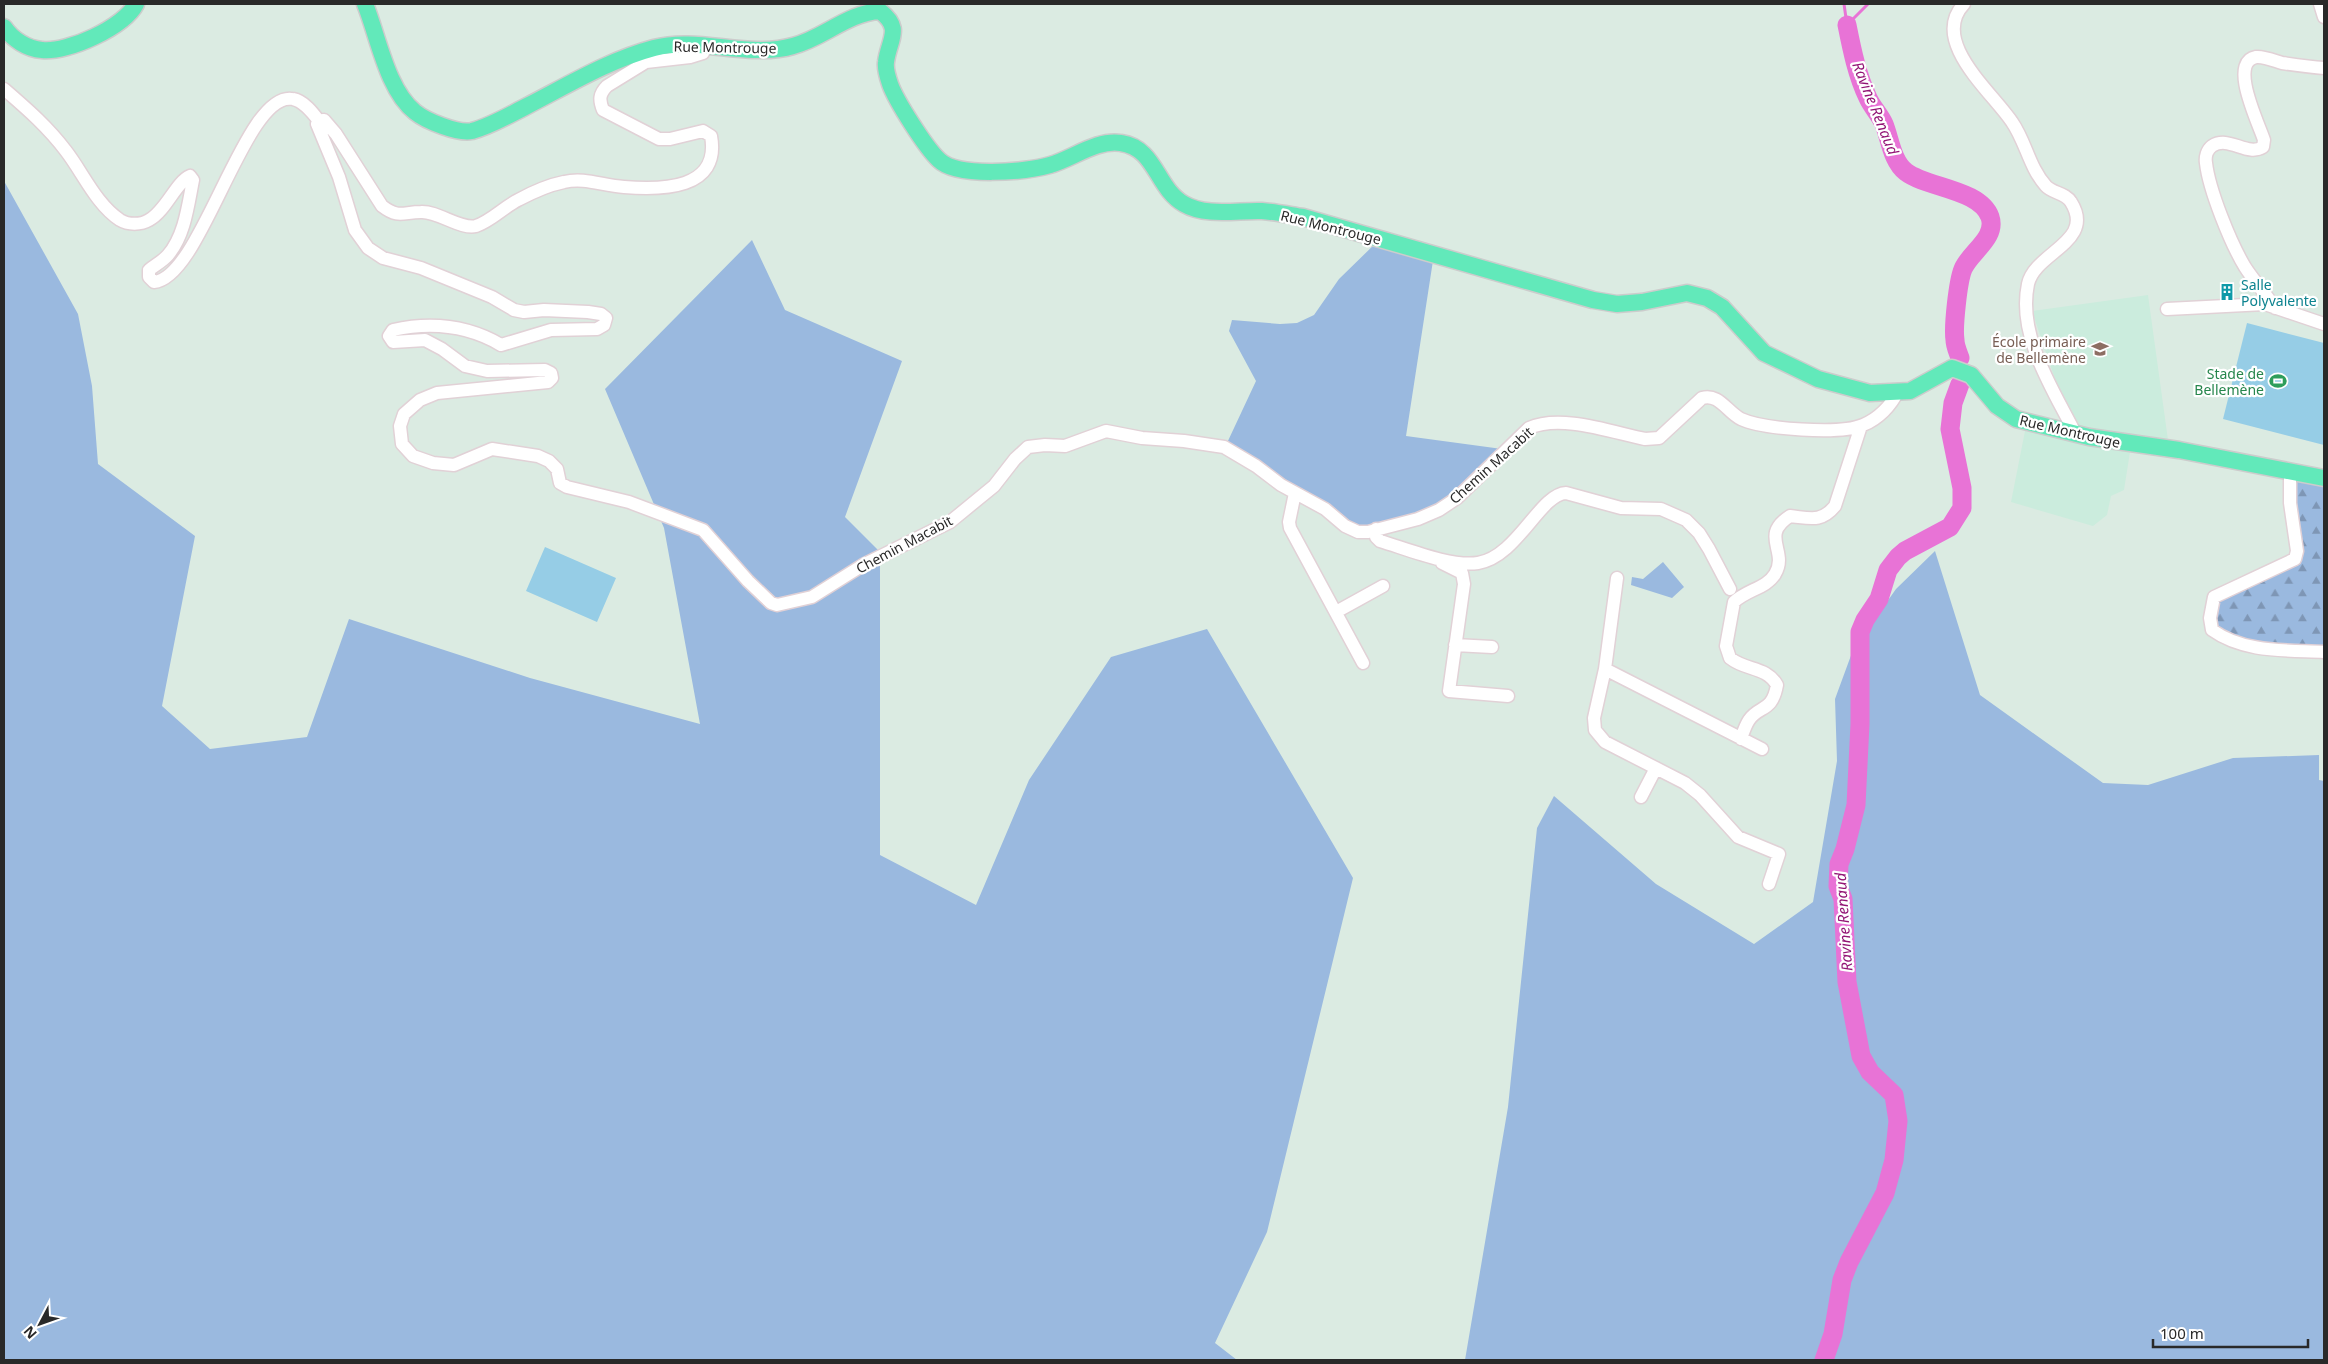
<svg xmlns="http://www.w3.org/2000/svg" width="2328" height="1364" viewBox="0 0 2328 1364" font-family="'Noto Sans',sans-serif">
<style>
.education{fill:#cbecdd}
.grass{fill:#9ab9df}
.forest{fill:url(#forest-firs)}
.pitch{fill:#96cde6}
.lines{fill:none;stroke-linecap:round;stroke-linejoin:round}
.stream{stroke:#e873d6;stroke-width:3}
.river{stroke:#e873d6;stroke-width:19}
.minor-casing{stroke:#e1d1d6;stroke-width:15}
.major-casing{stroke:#ccc;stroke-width:19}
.minor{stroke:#fff;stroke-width:12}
.major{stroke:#62e9ba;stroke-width:16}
.labels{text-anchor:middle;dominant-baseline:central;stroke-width:4.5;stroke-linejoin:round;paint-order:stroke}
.street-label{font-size:14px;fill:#292929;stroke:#fff}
.culture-label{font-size:14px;fill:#0d838f;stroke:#fff;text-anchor:start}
.education-label{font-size:14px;fill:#785e54;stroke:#fff;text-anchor:end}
.leisure-label{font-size:14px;fill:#27864d;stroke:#fff;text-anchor:end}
.water-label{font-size:15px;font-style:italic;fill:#921475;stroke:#fff}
</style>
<defs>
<pattern id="forest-firs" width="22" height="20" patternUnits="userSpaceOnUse" patternTransform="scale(1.25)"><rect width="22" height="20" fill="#9ab9df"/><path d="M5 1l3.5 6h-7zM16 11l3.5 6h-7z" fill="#7e96b5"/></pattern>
</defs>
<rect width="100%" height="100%" fill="#dbebe2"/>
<!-- education -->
<path class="education" d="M2148,295l20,145 -88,-12 -22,-40 -26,-77z
M2025,431l105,21 -6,38 -13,6 -4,19 -14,11 -82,-24z"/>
<!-- grass -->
<path class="grass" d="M4,181l74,133 14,72 6,78 97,72 -33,170 48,43 97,-12 42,-118 181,59 170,46 -36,-196 -59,-139 147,-149 33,70 117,51 -57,156 35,35v303l96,50 53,-125 82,-123 96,-28 146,249 -86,354 -52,111 22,17h-1233z
M1380,239l54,15 -28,182 96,13 -63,61 -81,22 -131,-89 29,-62 -27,-50 3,-11 48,4 17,-1 17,-8 25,-36z
M1935,551l45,144 123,88 45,2 85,-27 86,-3v25l5,1v579h-859l43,-253 29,-279 17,-32 102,88 98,60 59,-42 24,-141 -2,-62 18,-49 43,-61z
M1663,562l21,25 -12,11 -41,-13 1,-8 11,2z"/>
<!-- forest -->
<path class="forest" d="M2290,470l34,8v174l-65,-4 -47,-18 2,-33 81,-38z"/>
<!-- pitch -->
<path class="pitch" d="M2247,323l77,20v102l-101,-26z
M545,547l71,31 -19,44 -71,-31z"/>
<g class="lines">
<!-- stream -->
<path class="stream" d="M1844,4l3,21
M1847,25l21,-21"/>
<!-- river -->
<path class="river" d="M1847,25c5,25 10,50 21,73 4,9 12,17 16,26 6,15 8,37 22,48 21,16 74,17 84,45 7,21 -20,35 -27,52 -5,12 -10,58 -8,71 0,6 3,12 5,18
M1824,1360l9,-26 9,-54 7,-18 36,-69 9,-33 4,-39 -4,-26 -24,-23 -9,-16 -14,-74 -4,-83 -5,-13 1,-22 6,-15 11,-44 4,-81v-92l5,-12 14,-21 9,-29 10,-13 7,-6 45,-24 12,-19v-20l-12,-59 3,-26 7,-19"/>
<!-- minor casing -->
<g class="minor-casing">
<path id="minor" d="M1964,4c-35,37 28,88 48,118 14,20 17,45 34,64 6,7 20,7 25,16 25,40 -36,50 -43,82 -11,52 25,105 47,149
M2320,4l4,13
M4,89c23,20 43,37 62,62 17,22 30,53 54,69 8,5 21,5 29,0 17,-9 27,-38 41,-44l3,4c-5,25 -8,55 -25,75 -5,6 -13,10 -19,15v7l5,5c48,-4 91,-193 139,-183 11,2 20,14 26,22
M319,121l-2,3 22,53 16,53 13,18 15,10 38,10 71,29 22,13 10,2 20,-2 44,2 13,2 5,4 -2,7 -7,4 -46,1 -50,15c-34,-20 -71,-23 -108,-15l-4,6 4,6 32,-2 17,9 23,17 22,5 58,-1 6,3 1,5 -4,4 -111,11 -17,7 -16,14 -4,12 2,18 11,12 20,7 21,2 38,-16 46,7 11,5 8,8 3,14 7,4 62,15 74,28 45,51 23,22 6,2 35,-8 51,-32 87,-43 44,-36 21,-27 13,-12 17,-2 20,1 41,-15 36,7 42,3 40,6 32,19 25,19 44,24 20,17 13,6h10l50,-13 21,-9 18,-12 72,-70c32,-14 82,4 116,11l14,-1 43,-40c17,-5 25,14 39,21 22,10 99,16 122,6 15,-6 28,-19 35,-34
M319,121l5,-1 12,14 46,72c17,13 21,6 39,6 17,-1 40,18 55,14 15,-5 28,-19 42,-26 13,-7 31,-15 46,-18 21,-5 39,4 60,5 37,3 97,3 87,-51l-8,-5 -33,8h-11l-56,-29c-4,-10 -4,-16 4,-24l39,-24 44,-5 13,-4 1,-7
M2275,308c-9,-14 -21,-27 -30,-41 -14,-23 -36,-77 -39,-104 -1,-6 1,-13 6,-17 17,-11 35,11 51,1l1,-7c-5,-16 -36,-78 -8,-83 8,-1 19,4 26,6 14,2 28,4 42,5
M2167,309l98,-5 59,20
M2290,470v33l7,48 -2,8 -81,38 -4,21 2,12c32,23 74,20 112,22
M1295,493l-6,29 1,6 73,135
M1376,529v8l4,4c27,8 70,26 98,22 39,-6 62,-69 88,-70l55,15 40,1 25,11 13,13 10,16 21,40
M1442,563l20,10 2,11 -15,107 59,5
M1617,578l-12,91 -11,49 1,12 10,12 80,41 15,12 38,42 41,17 -10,30
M1336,612l47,-26
M1455,645l37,2
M1605,669l157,80
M1741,739c2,-6 4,-13 8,-19 10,-15 23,-7 28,-35 -11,-19 -31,-14 -47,-27l-4,-12 8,-44c12,-12 33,-14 41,-28 14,-23 -16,-38 15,-58 20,2 31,7 45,-10l26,-80
M1641,797l15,-29"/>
</g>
<!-- major casing -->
<g class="major-casing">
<path id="major" d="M365,4c13,32 22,86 50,108 11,9 43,22 57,19 19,-5 37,-16 55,-25 41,-21 82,-46 127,-58 45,-12 94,11 139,-2 31,-8 54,-33 87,-35 23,18 9,28 6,51 -1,6 2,16 4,22 6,17 36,64 49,76 18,18 87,12 111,5 22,-6 47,-26 71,-22 35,5 35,45 63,61 22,13 54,6 78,7 14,1 28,4 41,6l290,83 24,4 25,-2 45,-9 20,5 15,9 42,46 54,26 52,14 40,-2 42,-23 19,7 26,31 19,13 73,18 90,13 145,28
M4,27c8,12 23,22 38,23 26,3 82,-23 94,-46"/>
</g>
<!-- minor -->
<use href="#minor" class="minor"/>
<!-- major -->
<use href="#major" class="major"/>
</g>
<!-- icons -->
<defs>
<g id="building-bare" transform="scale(1.35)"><path d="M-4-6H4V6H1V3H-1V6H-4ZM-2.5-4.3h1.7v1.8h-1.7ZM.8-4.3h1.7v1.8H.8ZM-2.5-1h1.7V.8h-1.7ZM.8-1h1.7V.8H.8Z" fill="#0f9aa8" stroke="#fff" stroke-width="2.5" paint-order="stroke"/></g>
<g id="school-bare" transform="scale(1.35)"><path d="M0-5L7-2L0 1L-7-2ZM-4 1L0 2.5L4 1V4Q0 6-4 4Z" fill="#8d6e63" stroke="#fff" stroke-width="2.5" paint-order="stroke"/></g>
<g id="stadium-bare" transform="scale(1.35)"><path d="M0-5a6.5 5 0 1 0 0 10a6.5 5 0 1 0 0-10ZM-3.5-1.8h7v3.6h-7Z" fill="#2e9e5b" stroke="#fff" stroke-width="2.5" paint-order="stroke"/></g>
</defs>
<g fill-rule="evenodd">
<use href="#building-bare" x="2227" y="292"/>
<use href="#school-bare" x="2100" y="349"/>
<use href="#stadium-bare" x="2278" y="381"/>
</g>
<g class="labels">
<!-- street labels -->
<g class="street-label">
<text transform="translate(725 47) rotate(1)">Rue Montrouge</text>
<text transform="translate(1331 227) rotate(14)">Rue Montrouge</text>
<text transform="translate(2070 431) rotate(13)">Rue Montrouge</text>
<text transform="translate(1491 465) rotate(-42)">Chemin Macabit</text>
<text transform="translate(904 544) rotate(-28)">Chemin Macabit</text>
</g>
<!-- culture labels -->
<g class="culture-label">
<text x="2241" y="284">Salle<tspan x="2241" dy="16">Polyvalente</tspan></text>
</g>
<!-- education labels -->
<g class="education-label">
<text x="2086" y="341">École primaire<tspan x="2086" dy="16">de Bellemène</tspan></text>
</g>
<!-- leisure labels -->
<g class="leisure-label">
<text x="2264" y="373">Stade de<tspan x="2264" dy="16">Bellemène</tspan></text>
</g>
<!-- water labels -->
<g class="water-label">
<text transform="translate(1876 108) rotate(68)">Ravine Renaud</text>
<text transform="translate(1843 922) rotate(-94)">Ravine Renaud</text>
</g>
</g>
<!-- border -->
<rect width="2328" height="1364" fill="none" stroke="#292929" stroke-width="10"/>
<!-- north arrow -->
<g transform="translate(40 1324) rotate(229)" stroke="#ffffff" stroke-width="4" paint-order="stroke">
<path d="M0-4L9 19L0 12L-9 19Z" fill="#292929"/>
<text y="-8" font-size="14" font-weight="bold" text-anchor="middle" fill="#292929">N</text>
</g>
<!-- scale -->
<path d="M2153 1339v8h155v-8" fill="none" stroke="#292929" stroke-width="2.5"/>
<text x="2160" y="1339" font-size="15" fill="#292929" stroke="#ffffff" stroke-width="4" paint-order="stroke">100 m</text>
</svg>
